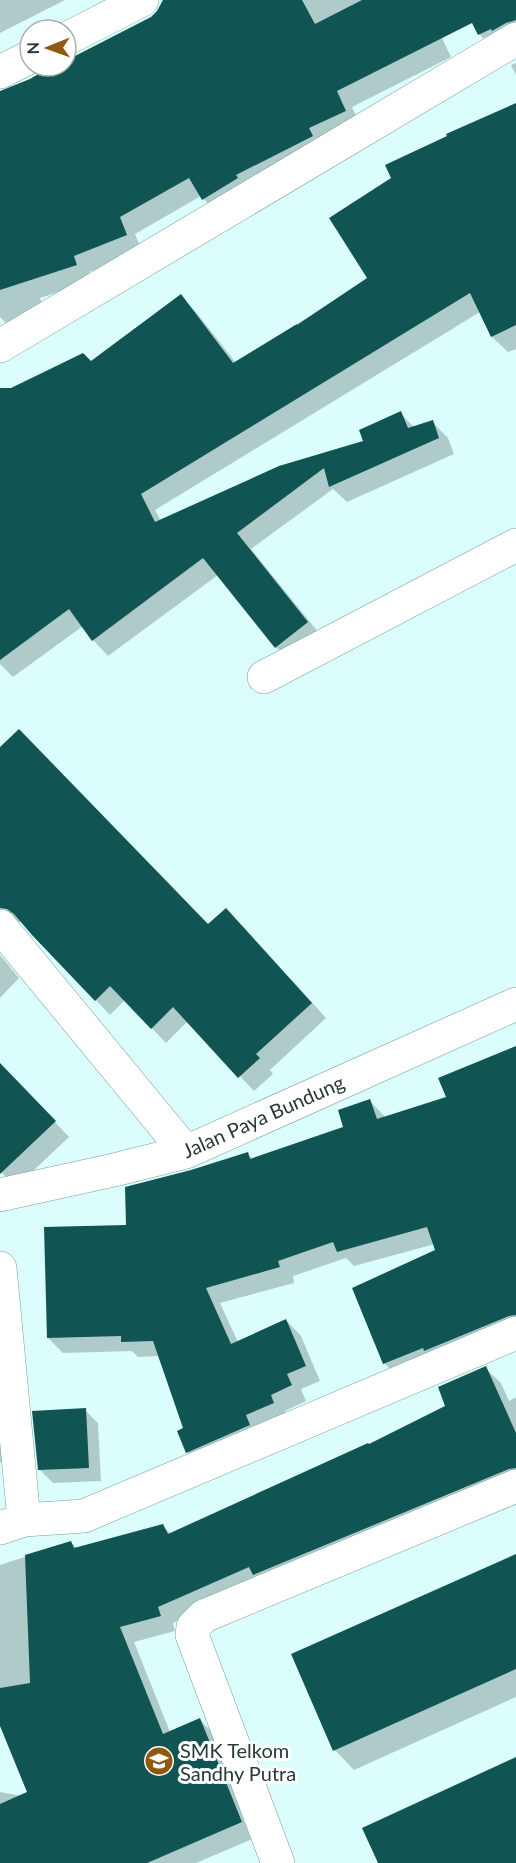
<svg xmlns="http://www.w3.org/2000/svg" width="516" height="1863" viewBox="0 0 516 1863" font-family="Lato,sans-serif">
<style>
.shadow{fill:#0003}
.building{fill:#105553}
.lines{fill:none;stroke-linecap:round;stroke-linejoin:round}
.minor-casing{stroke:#759f9d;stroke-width:34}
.minor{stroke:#fff;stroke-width:33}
.labels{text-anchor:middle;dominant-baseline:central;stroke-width:6;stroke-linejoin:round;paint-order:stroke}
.street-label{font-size:20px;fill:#273938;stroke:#fff}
.poi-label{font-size:20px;fill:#273938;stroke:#fff;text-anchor:start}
</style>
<rect width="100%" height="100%" fill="#dbfefc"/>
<!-- shadow -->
<path class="shadow" d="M0,0h65l-65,33z
M166,0h258l27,57 -99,50 9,20 -142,88 -18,-19 -66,38 7,17 -53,21 3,9 -52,17 4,11 -38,14 -6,-6v-225l9,-2 45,-24h12v-7l9,-2 76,-39 8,-7z
M463,0h53v43l-21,7 -16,-16z
M516,63v12l-5,-10z
M516,104v245l-8,3 -16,-15 -12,-25 -325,198 6,11 204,-79 35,-29 14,14 18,-5 16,16 6,16 -107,48 -14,-13 -82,60 72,89 -31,25 -16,-16 -58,-72 -110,81 -15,-16 -10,-14 -70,51 -13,-13v-269l92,-32 88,-67 16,16 40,51 133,-85z
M0,749l208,177 33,-2 85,94 -56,52 3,4 -19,17 -66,-70 -22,22 -41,-43 -15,15 -88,-93h-10l-12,8z
M0,955l19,23 -19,20z
M516,1047v287l-116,45 -16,-16 53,-112 -2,-7 -81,22 -8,-8 -53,18 1,7 -74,20 18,39 48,-22 15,16 19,45 -19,8 5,12 -21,10 3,7 -86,49 -15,-15 -2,-23 -25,-73 -22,1 -6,-6 -69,2 -15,-15 80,-111 63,-55 57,-18 6,6 91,-32 25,-27 16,17 62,-20z
M0,1064l69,73 -53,50 -16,-16z
M485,1368l16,15 8,18 7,-4v90l-254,96 -89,40 2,8 -41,11 36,90 29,-13 16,16 42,102 -61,26h-196v-71l32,6 -32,-76v-157l71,-23 6,7 86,-23 8,8 198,-88 78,-39z
M85,1410l13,13 3,58 -48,2 -13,-13z
M0,1420l10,42h-10z
M516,1555v142l-162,73 -19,-20z"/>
<!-- building -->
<path class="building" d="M163,0h139l13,24 47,-24h154v20l-10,3 -14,8 -1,-2 -13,6 -6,-12 -135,68 9,20 -37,17 4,8 -77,39 2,3 -36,22 -13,-22 -69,39 7,18 -53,21 3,9 -77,25v-199l30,-12 22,-13h14v-8l9,-2 76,-39 6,-6z
M516,103v222l-25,12 -21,-44 -329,201 14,28 124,-56 84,-25 -4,-11 42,-19 7,17 25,-8 6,18 -110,49 -5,-19 -87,65 71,89 -33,26 -72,-90 -111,83 -23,-32 -69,51v-272h11l72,-35 8,8 90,-67 52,69 64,-39v1l70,-47 -38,-60 62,-40 -6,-13 62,-29 -1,-2z
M19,729l189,195 18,-16 86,95 -56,51 4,4 -22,20 -65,-71 -22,22 -41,-43 -15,15 -63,-66 -18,-21 -7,-5 -7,-1v-161z
M516,1046v269l-7,1 -85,35 -1,-3 -40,16 -31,-76 83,-38 -8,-23 -90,25 -4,-10 -55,19 2,6 -74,21 25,56 55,-25 20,47 -19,8 5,11 -21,10 3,8 -28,12 4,10 -64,28 -9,-22 6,-3 -30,-87 -32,1v-6l-74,2 -3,-111 82,-2 -1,-38 66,-17 57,-18 2,7 93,-32 -5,-17 32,-11 7,20 69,-22 -8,-19z
M0,1063l56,58 -56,53z
M486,1366l30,67v35l-7,1 -256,106 -4,-8 -91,40 3,9 -41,11 43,107 37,-16 42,104 -95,41h-147v-59l27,-12 -27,-66v-38l30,-5 -5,-128 46,-14 3,7 89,-24 5,10 200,-91 1,1 76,-38 -7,-19z
M86,1408l3,60 -51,2 -6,-59z
M516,1554v115l-183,82 -42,-97z
M516,1757v106h-138l-16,-35z"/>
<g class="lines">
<!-- minor casing -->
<g class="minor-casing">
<path id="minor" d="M66,39l76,-39
M0,72l30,-15
M0,346l516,-307
M264,677l252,-132
M0,926l186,226
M0,1195l114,-25 72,-18 330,-148
M0,1268l24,252
M0,1528l24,-8 60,-4 432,-183
M278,1863l-86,-228 1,-8 11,-11 312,-130"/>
</g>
<!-- minor -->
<use href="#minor" class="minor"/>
</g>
<!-- icons -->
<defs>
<g id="school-disc" transform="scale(1.5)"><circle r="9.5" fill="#905910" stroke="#fff"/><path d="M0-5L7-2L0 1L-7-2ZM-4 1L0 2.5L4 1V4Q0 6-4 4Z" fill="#fff"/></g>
</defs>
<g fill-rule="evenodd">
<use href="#school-disc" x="159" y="1761"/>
</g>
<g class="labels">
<!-- street labels -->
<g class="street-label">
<text transform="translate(263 1116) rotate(-24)">Jalan Paya Bundung</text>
</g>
<!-- poi labels -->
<g class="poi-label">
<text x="180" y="1750">SMK Telkom<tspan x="180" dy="23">Sandhy Putra</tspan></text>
</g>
</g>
<!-- north arrow -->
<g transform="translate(48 48) rotate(269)"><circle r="28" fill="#ffffff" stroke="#a9b0af" stroke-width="1.5"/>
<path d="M0-4.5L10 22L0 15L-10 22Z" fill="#905910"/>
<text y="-9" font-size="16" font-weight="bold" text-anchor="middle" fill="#273938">N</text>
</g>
</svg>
